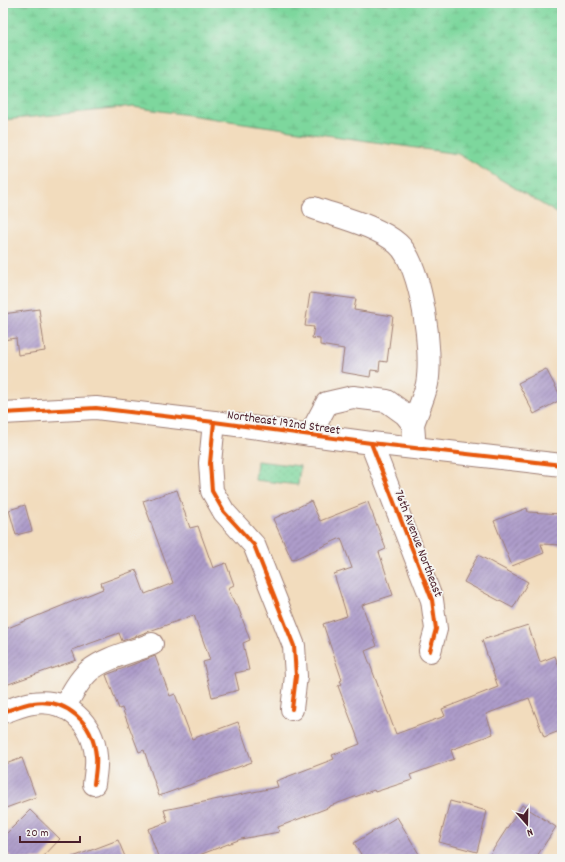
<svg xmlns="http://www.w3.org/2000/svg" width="565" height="862" font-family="Dekko,sans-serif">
	<defs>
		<pattern id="grass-dots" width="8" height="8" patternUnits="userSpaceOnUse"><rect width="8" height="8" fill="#7dd79d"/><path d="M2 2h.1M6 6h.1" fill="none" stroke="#6eb887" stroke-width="1.8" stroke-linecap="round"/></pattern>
		<pattern id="wetland-marsh" width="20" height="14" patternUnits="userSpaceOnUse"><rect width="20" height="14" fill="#7dd79d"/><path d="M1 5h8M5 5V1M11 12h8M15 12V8" fill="none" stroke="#6eb887"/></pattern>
		<pattern id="building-hatch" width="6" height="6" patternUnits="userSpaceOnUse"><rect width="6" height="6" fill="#ad9cca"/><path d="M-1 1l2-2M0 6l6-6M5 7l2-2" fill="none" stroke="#8f7fa4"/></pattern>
	</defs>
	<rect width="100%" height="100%" fill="#f6f6f2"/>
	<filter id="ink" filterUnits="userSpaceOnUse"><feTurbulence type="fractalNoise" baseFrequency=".025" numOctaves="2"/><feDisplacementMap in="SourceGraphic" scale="8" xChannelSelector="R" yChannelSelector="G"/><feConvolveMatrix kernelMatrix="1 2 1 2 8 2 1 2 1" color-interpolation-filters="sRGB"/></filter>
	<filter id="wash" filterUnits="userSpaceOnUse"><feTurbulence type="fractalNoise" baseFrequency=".012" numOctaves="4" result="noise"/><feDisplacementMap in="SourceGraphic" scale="16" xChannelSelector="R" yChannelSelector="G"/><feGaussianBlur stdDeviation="0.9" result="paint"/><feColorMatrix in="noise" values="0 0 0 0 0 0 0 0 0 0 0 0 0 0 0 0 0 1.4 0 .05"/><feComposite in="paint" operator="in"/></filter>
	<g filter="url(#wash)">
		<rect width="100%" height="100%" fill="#f2dcbd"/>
		<path fill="url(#grass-dots)" stroke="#647b64" d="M257,461L300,466L298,485L255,480Z"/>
		<path fill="url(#wetland-marsh)" stroke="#647b64" d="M3,3H562V216L458,154L133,107L3,120Z"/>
		<g id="blocks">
			<g fill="url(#building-hatch)">
				<path d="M310,293L356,299L354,310L393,316L387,362L380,361L379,371L371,370L370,377L341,372L344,349L320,345V339L312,338L314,327L305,326Z"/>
				<path d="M39,309L45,351L18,355L16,338L3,340V314Z"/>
				<path d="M546,369L562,399L534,414L518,383Z"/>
				<path d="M177,490L190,528L198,526L213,568L226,563L234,585L228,588L235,604H237L250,640L243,643L249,670L235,673L239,690L212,697L203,662L210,660L194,615L122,641L119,633L72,650L76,660L3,686V630L103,589L101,583L136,570L145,594L173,583L143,501Z"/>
				<path d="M311,501L320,521L368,502L386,549L379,552L393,595L362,605L377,646L365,651L396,734L445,716L442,709L498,687L482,640L528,625L540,662L555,656L562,675V730L544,737L529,698L486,714L493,734L451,750L454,759L410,775L412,780L375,792L374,790L330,806V807L278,827L279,832L241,839L189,859H159L148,829L168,822L164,810L278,787L276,781L334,759L332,755L360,744L338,686L342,684L340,681L342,680L323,624L347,616L334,574L352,568L341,538L292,560L273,519Z"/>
				<path d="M25,505L32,531L16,535L9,510Z"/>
				<path d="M527,508L528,512L562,514V545L541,544L544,553L512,566L494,521Z"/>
				<path d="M478,555L528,582L513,608L464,582Z"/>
				<path d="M155,656L170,696L175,694L192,739L238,722L252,762L159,796L144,750L139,752L122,708L119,709L106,675Z"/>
				<path d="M22,758L36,797L3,809V765Z"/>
				<path d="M450,801L487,811L477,852L439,842Z"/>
				<path d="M522,805L556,827L535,859H487Z"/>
				<path d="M30,810L60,839L41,859H13L3,849V837Z"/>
				<path d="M397,817L422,859H364L354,843Z"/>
				<path d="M118,840L126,859H73V857Z"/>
			</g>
		</g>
	</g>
	<g filter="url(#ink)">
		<use href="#blocks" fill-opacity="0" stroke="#9e7e74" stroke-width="1"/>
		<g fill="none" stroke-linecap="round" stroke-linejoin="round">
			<defs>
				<g id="minor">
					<path d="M314,208C339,217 378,226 398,244C422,265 433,353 427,384C424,398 417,412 413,424"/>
					<path d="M3,413L96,408L214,422L371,443L562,465"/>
					<path d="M214,422L210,463L212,491L224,512L254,545L294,646L296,676L292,709"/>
					<path d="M310,435L327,403L353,397L387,401L405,414L413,424L414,437"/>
					<path d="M371,443L432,600L436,629L430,651"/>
					<path d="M64,708C71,695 78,681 89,671C106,657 132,652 152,644"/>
					<path d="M3,712C13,709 23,704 33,703C67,698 93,723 96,756C97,765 95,775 94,784"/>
				</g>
			</defs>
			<use href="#minor" stroke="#9e7e74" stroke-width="24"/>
			<use href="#minor" stroke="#fff" stroke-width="22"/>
			<defs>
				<g id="cycleway">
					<path d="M3,413L96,408L214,422L371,443L562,465"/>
					<path d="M214,422L210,463L212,491L224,512L254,545L294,646L296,676L292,709"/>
					<path d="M371,443L432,600L436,629L430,651"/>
					<path d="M3,712C13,709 23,704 33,703C67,698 93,723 96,756C97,765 95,775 94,784"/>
				</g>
			</defs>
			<use href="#cycleway" stroke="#f6f6f2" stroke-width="6"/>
			<use href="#cycleway" stroke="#e8590c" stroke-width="4"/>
		</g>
	</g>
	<g text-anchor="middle" stroke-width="3.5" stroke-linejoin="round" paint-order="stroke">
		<g font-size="13" fill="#4a1f2b" stroke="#f6f6f2">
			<text transform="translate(284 421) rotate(8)" y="5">Northeast 192nd Street</text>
			<text transform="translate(420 543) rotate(69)" y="5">76th Avenue Northeast</text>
		</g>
	</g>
	<rect width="565" height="862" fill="none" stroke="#f6f6f2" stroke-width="16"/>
	<g transform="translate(527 824) rotate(160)" stroke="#f6f6f2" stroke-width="3" paint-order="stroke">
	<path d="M0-3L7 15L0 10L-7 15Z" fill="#4a1f2b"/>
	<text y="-6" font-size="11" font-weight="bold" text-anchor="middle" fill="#4a1f2b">N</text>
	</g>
	<path d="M20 836v6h60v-6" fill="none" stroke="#4a1f2b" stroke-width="2"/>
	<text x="26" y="836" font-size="12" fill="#4a1f2b" stroke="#f6f6f2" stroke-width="3" paint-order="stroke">20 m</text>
</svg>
